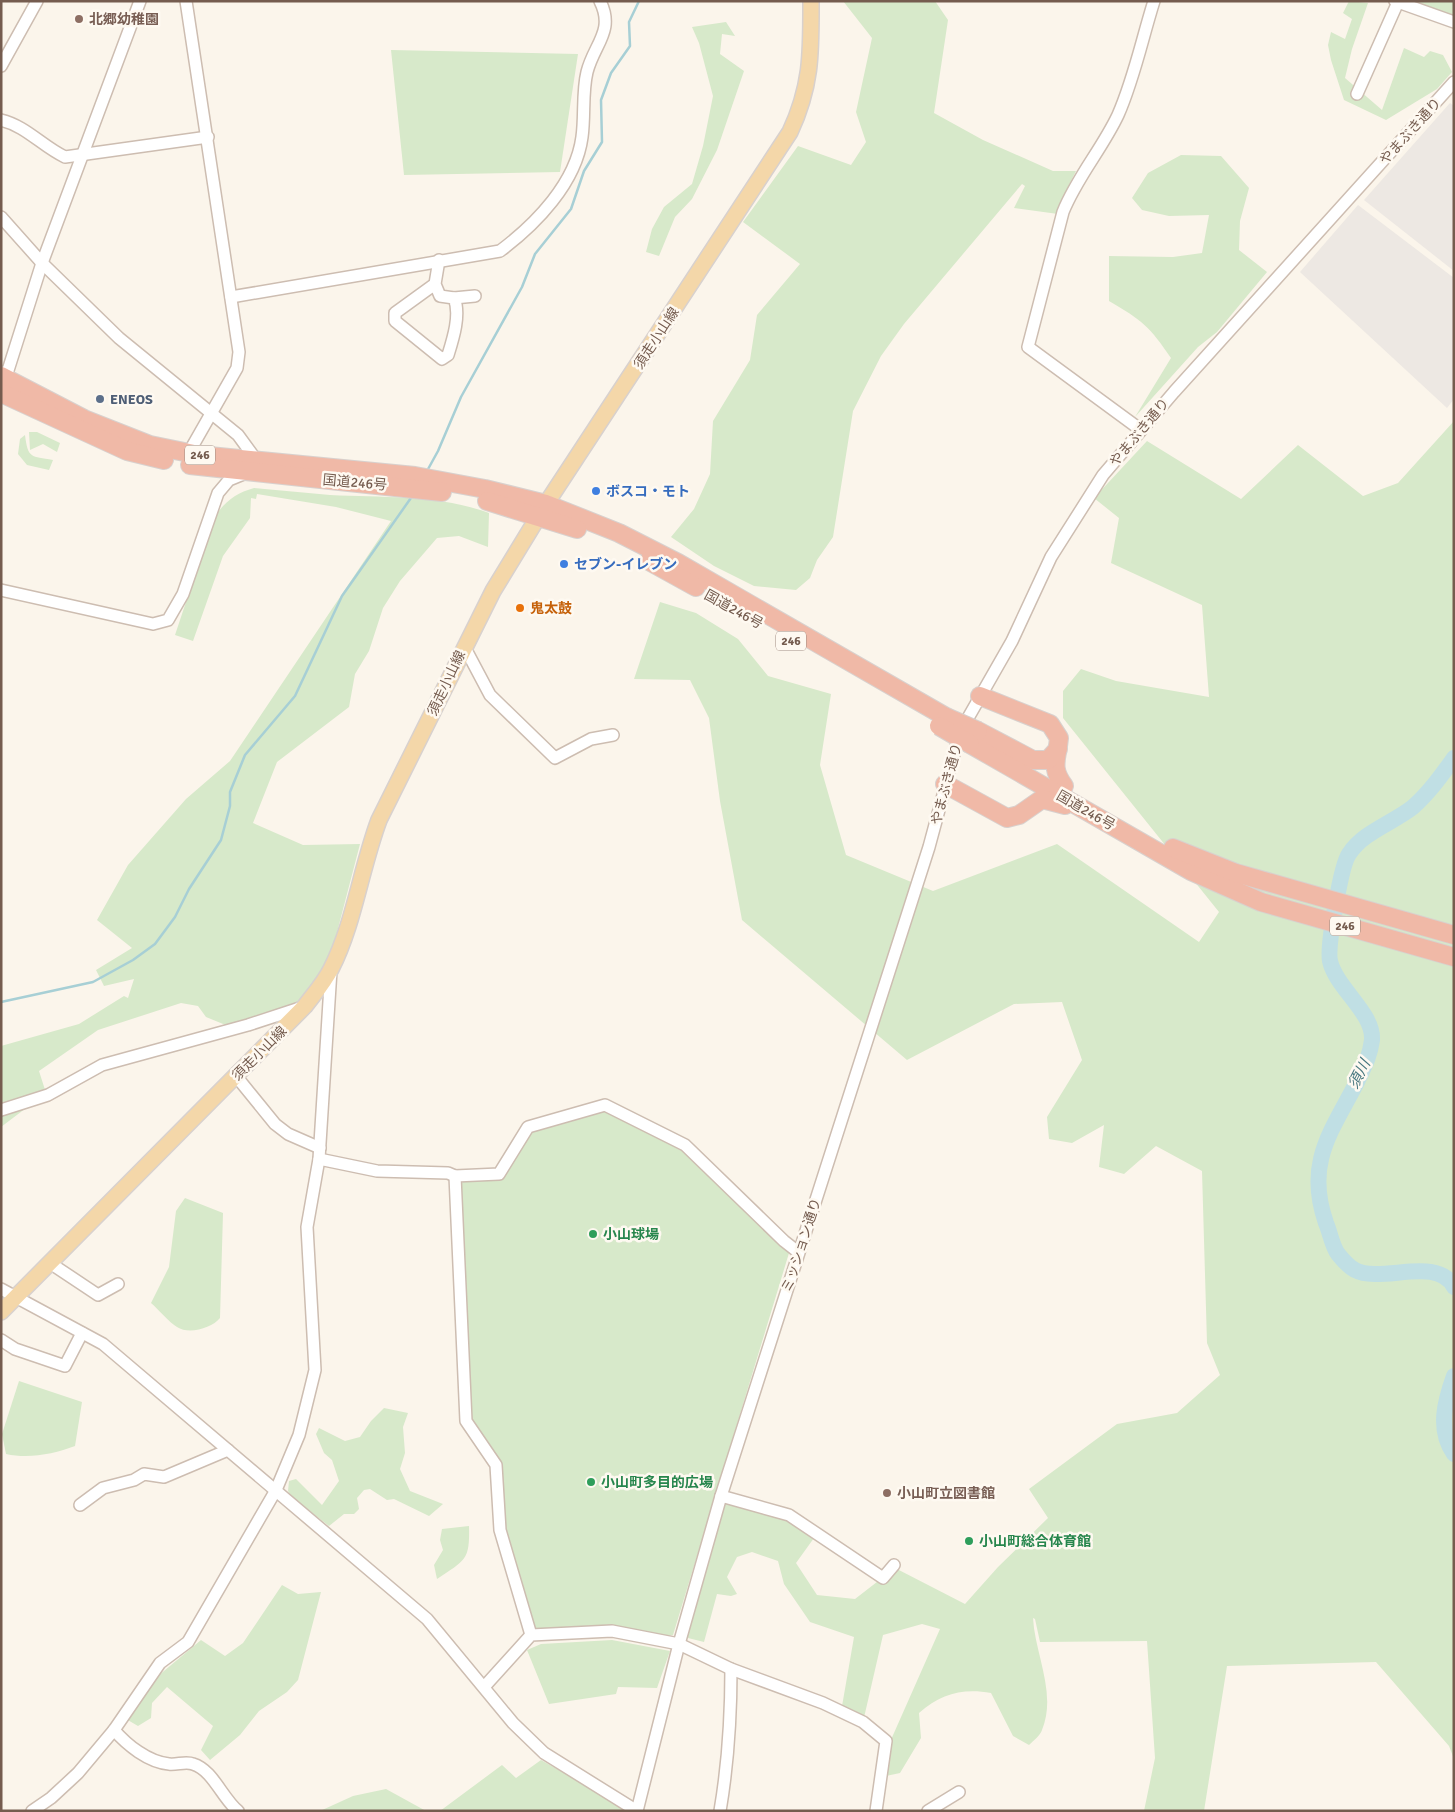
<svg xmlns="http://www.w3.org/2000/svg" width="1455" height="1812" font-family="Signika,'Noto Sans JP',sans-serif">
	<rect width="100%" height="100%" fill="#fbf5eb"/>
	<g fill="#ede8e3">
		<path d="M1450,103L1454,106V271L1364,200Z"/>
		<path d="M1358,205L1454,278V399L1447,408L1300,272Z"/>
	</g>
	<g fill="#d7e9ca">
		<path d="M843,1H935L948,20L934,113L983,140L1053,171H1076L1064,195L1058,214L1014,208L1025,186L1022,184L904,324L881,356L853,411L833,537L817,560L810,578L796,590L754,586L714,566L671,537L694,509L710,474L713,421L750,360L757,315L800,264L743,222L798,146L851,165L866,142L856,112L872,38Z"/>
		<path d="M1349,1L1368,3L1352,49L1345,78L1382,110L1404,48L1424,57L1430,51L1443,55L1452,72L1437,89L1386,120L1344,100L1331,60L1328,45L1331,32L1345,39L1352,19L1343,13Z"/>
		<path d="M1412,1H1454V19Z"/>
		<path d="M726,22L735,36L722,34L720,54L744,71L717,150L692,199L675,217L659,256L646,252L652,229L664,207L692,184L703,146L713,96L699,43L692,27Z"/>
		<path d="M391,50L578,54L560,172L404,175Z"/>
		<path d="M1181,155L1221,156L1249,188L1240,221L1239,250L1267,272L1217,332L1198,347L1135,417L1171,358C1150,327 1142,320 1109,301V256L1173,257L1202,253L1209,215L1169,216L1142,210L1132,198L1148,173Z"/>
		<path d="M1454,421V1759L1449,1746L1376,1662L1227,1666L1204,1811H1144L1155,1758L1147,1641L1040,1642L1035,1619L1033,1618C1035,1655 1057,1693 1042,1730C1040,1736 1033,1741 1029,1745L1013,1736L991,1693C962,1688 941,1694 919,1713L921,1738L900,1773L886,1776V1751L940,1629L922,1624L883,1635L863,1722L841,1712L854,1637L810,1622L784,1584L778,1561L752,1552L737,1557L727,1577L737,1594L731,1596L717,1594L704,1642L684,1637L724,1497L777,1507L814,1538L796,1563L817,1595L855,1599L895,1568L965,1604L998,1567L1048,1518L1029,1489L1117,1424L1177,1413L1220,1375L1207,1343L1202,1171L1156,1146L1124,1174L1099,1167L1104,1125L1072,1143L1049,1139L1047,1117L1082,1060L1062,1002L1014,1004L907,1060L742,920L720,801L709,718L690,680L634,679L660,602L696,613L738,639L768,676L831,694L820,765L846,855L933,891L1057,844L1199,942L1219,912L1063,718V691L1081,669L1116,681L1209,697L1202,605L1111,563L1119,518L1094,498L1147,441L1241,499L1298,445L1363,496L1398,483Z"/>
		<path d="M29,432H37L60,443L57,452L43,444L30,450Z"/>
		<path d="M25,435C28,459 31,456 53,460L49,470L27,465L18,454L20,439Z"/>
		<path d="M254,488C279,490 305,493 330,495C385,498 436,494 489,513L488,547L459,536L437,538L400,581L383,608L369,651L355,674L349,707L277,762L253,823L303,845L360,844L328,967L298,1003L273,1013L228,1026L206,1017L198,1006L181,1003L98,1030L39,1071L46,1093L1,1127V1046L79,1024L124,996L128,998L134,979L104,986L96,970L132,948L97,920L128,865L186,799L230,761L391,521L336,507L257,494L256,499L251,498L250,518L223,556L193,641L175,635L214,518C224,502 236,493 254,488Z"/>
		<path d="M600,1111L607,1112L683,1149L789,1253L673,1635L664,1637L538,1631L532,1626L504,1522L500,1463L471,1422L460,1185L464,1181L501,1179L531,1131Z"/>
		<path d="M185,1198L223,1213L220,1318C212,1328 189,1335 177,1327C170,1323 158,1309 151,1303L169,1267L176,1211Z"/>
		<path d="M19,1381L82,1402L75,1446C54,1454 29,1459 6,1454L2,1434Z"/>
		<path d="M384,1408L408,1413L403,1427L405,1453L400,1469L410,1491L443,1504L429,1516L394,1499L387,1500L370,1489L364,1490L357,1498L359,1509L354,1514H344L329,1526L292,1497L288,1491L289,1481L296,1479L322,1505L339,1481L332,1460L324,1453L316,1434L319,1428L345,1441L360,1437L371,1421Z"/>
		<path d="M469,1526C470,1561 465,1560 437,1579L434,1565L443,1550L440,1540L442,1529Z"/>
		<path d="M282,1585L298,1594L321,1592L298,1680L287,1692L259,1711L240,1735L210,1760L201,1750L213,1726L167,1687L152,1703L151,1718L138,1726L126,1719L158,1676L201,1640L225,1656L243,1643Z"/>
		<path d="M612,1640L670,1651L657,1688L618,1687L616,1694L549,1704L527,1650L541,1644Z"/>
		<path d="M541,1760L631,1811H440L502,1765L516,1778Z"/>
		<path d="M386,1789L426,1811H320L353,1796Z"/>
	</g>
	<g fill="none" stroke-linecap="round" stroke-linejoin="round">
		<g stroke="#a7cfd5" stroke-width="2.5">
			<path d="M427,471L438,451L461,397L522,287L535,254L571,209L584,171L602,142L601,100L611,73L630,46L629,22L639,1"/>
			<path d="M1,1002L93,982L133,960L155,944L175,917L189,889L221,840L230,806V792L245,755L295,696L342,596L413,495"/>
		</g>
		<g stroke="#c0dfe4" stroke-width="16">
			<path d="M1454,758C1441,776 1429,793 1413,807C1393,823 1363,832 1349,854C1341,865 1327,947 1330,961C1336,988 1374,1013 1372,1040C1370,1056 1364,1067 1357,1082C1331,1132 1305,1163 1326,1223C1330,1232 1332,1246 1338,1254C1342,1259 1349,1267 1355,1270C1381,1284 1437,1255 1454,1287"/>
			<path d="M1454,1376C1445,1401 1437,1430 1454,1454"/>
		</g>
		<defs>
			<g id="minor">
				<path d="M186,1L239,352L237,368L188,454"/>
				<path d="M1395,1L1454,22"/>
				<path d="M1,66L37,1"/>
				<path d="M1357,94L1398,2"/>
				<path d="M1,120C26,126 42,146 65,157L208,137"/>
				<path d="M1,217L42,263L119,338L238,435L257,461"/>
				<path d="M435,284L395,313V321L442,359L448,355C453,339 461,314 454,298L440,296L435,284L439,260"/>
				<path d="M231,297L500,251C536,224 576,183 582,137C585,116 582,92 587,72C594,44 615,31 600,1"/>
				<path d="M454,298L475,296"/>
				<path d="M4,383L42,263L140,1"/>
				<path d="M1141,430L1028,347L1063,212C1077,177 1102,149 1118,115C1134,79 1142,39 1154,1"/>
				<path d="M1,590L153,624L168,620L183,594L218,493L229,480L246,473"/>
				<path d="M464,646L490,695L555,758L591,739L613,735"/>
				<path d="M236,1076L275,1124L288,1134L320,1148"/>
				<path d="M1,1110L48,1095L102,1065L248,1025L303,1007"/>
				<path d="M319,1159L377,1171L448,1173L455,1176L499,1174L528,1127L605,1105L685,1145L784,1241L798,1252"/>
				<path d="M455,1176L466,1421L496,1465L500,1530L531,1635"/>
				<path d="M50,1263L98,1295L118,1284"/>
				<path d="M1,1289L103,1344L427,1619L513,1723L544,1753L637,1811"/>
				<path d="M1,1340L15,1349L65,1366L82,1333"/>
				<path d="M721,1496L789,1515L883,1578L894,1565"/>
				<path d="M80,1505L103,1488L134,1480L144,1474L164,1477L228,1450"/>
				<path d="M484,1687L531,1635L612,1631L679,1644L731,1669L823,1703L863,1722L886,1741L876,1811"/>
				<path d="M114,1730C127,1745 148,1762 169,1764C177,1765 186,1761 193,1764C213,1770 222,1798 238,1811"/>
				<path d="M32,1811L51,1798L78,1773L114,1730L160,1663L188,1642L276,1490L299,1435L315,1370L307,1227L319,1159L331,970"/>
				<path d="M637,1811L679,1644L721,1496L929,847L960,732L1012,641L1051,557L1103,475L1174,392L1454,82"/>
				<path d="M720,1811C728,1764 731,1717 731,1669"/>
				<path d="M928,1811L959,1792"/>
			</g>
			<path id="major" d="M1,1312L305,1006C314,994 324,983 331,969C354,924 361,868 379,820L493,591L546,504L790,132C812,85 811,52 811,1"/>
			<g id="highway">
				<path d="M1,376L84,419L150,445L199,455L415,476L485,489L546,504L619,533L678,563L946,717"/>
				<path d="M1,393L127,451L164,460"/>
				<path d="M190,465L442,492"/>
				<path d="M487,501L577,529"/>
				<path d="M649,561L696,587"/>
				<path d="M980,696L1050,724L1059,738C1057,760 1050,767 1064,786"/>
				<path d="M978,731L1033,760H1048L1058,749"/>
				<path d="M970,744L1191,871L1261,902L1454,957"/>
				<path d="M945,784L1007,818L1019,815L1042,799L1065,805"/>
				<path d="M1173,848L1236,873L1454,935"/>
			</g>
		</defs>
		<use href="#minor" stroke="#cdbdb1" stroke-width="14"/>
		<use href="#major" stroke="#d8d1ce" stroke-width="18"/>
		<use href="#highway" stroke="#d8d1ce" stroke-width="20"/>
		<use href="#minor" stroke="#fff" stroke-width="11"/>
		<use href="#major" stroke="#f4d7a9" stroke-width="15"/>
		<use href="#highway" stroke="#f0b9a7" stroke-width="18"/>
		<defs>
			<g id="highway-bridge">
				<path d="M946,717L978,731"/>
				<path d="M939,726L970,744"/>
			</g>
		</defs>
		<use href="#highway-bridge" stroke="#d8d1ce" stroke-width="20" stroke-linecap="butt"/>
		<use href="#highway-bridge" stroke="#f0b9a7" stroke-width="18"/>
	</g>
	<g fill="#8d6e63" stroke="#fef9f1" stroke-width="2">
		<circle cx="79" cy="19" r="5"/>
		<circle cx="887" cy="1493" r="5"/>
	</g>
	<circle fill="#5c6f8a" stroke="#fef9f1" stroke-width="2" cx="100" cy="399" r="5"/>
	<g fill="#3f7fe0" stroke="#fef9f1" stroke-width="2">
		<circle cx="596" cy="491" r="5"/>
		<circle cx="564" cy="564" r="5"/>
	</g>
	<circle fill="#e8710a" stroke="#fef9f1" stroke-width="2" cx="520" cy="608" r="5"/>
	<g fill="#2e9e5b" stroke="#fef9f1" stroke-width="2">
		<circle cx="593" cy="1234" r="5"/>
		<circle cx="591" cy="1482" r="5"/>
		<circle cx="969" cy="1541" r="5"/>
	</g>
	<g text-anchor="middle" stroke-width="5" stroke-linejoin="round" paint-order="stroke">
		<g fill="#fef9f1" stroke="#9e8b80" stroke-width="1">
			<rect x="185" y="445.5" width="30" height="19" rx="4"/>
			<rect x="776" y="631.5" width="30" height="19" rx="4"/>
			<rect x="1330" y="916.5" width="30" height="19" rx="4"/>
		</g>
		<g font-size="12" font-weight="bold" fill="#755c4f">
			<text x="200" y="459">246</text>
			<text x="791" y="645">246</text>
			<text x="1345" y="930">246</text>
		</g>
		<g font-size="14" font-weight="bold" fill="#785e54" stroke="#fef9f1" text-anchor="start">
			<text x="89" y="24">北郷幼稚園</text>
			<text x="897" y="1498">小山町立図書館</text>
		</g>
		<g font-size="14" fill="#755c4f" stroke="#fef9f1">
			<text transform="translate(1410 131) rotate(-48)" y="5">やまぶき通り</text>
			<text transform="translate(656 338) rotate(-57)" y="5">須走小山線</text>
			<text transform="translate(1139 432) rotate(-50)" y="5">やまぶき通り</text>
			<text transform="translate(355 482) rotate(5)" y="5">国道246号</text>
			<text transform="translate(734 609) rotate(29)" y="5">国道246号</text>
			<text transform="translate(446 683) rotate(-65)" y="5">須走小山線</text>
			<text transform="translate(946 784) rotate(-75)" y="5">やまぶき通り</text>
			<text transform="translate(1086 810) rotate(30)" y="5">国道246号</text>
			<text transform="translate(259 1053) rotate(-45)" y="5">須走小山線</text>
			<text transform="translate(801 1245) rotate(-72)" y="5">ミッション通り</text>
		</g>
		<g font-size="14" font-weight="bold" fill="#4e5e75" stroke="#fef9f1" text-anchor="start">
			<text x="110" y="404">ENEOS</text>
		</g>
		<g font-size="14" font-weight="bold" fill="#366cbe" stroke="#fef9f1" text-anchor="start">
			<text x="606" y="496">ボスコ・モト</text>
			<text x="574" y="569">セブン-イレブン</text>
		</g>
		<g font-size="14" font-weight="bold" fill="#c56008" stroke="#fef9f1" text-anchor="start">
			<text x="530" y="613">鬼太鼓</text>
		</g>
		<g font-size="14" font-weight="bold" fill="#27864d" stroke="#fef9f1" text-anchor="start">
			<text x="603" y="1239">小山球場</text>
			<text x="601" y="1487">小山町多目的広場</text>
			<text x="979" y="1546">小山町総合体育館</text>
		</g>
		<g font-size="15" font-style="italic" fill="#47777f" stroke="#fef9f1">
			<text transform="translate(1359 1074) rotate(-63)" y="5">須川</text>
		</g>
	</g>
	<rect width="1455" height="1812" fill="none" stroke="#755c4f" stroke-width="5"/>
</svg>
